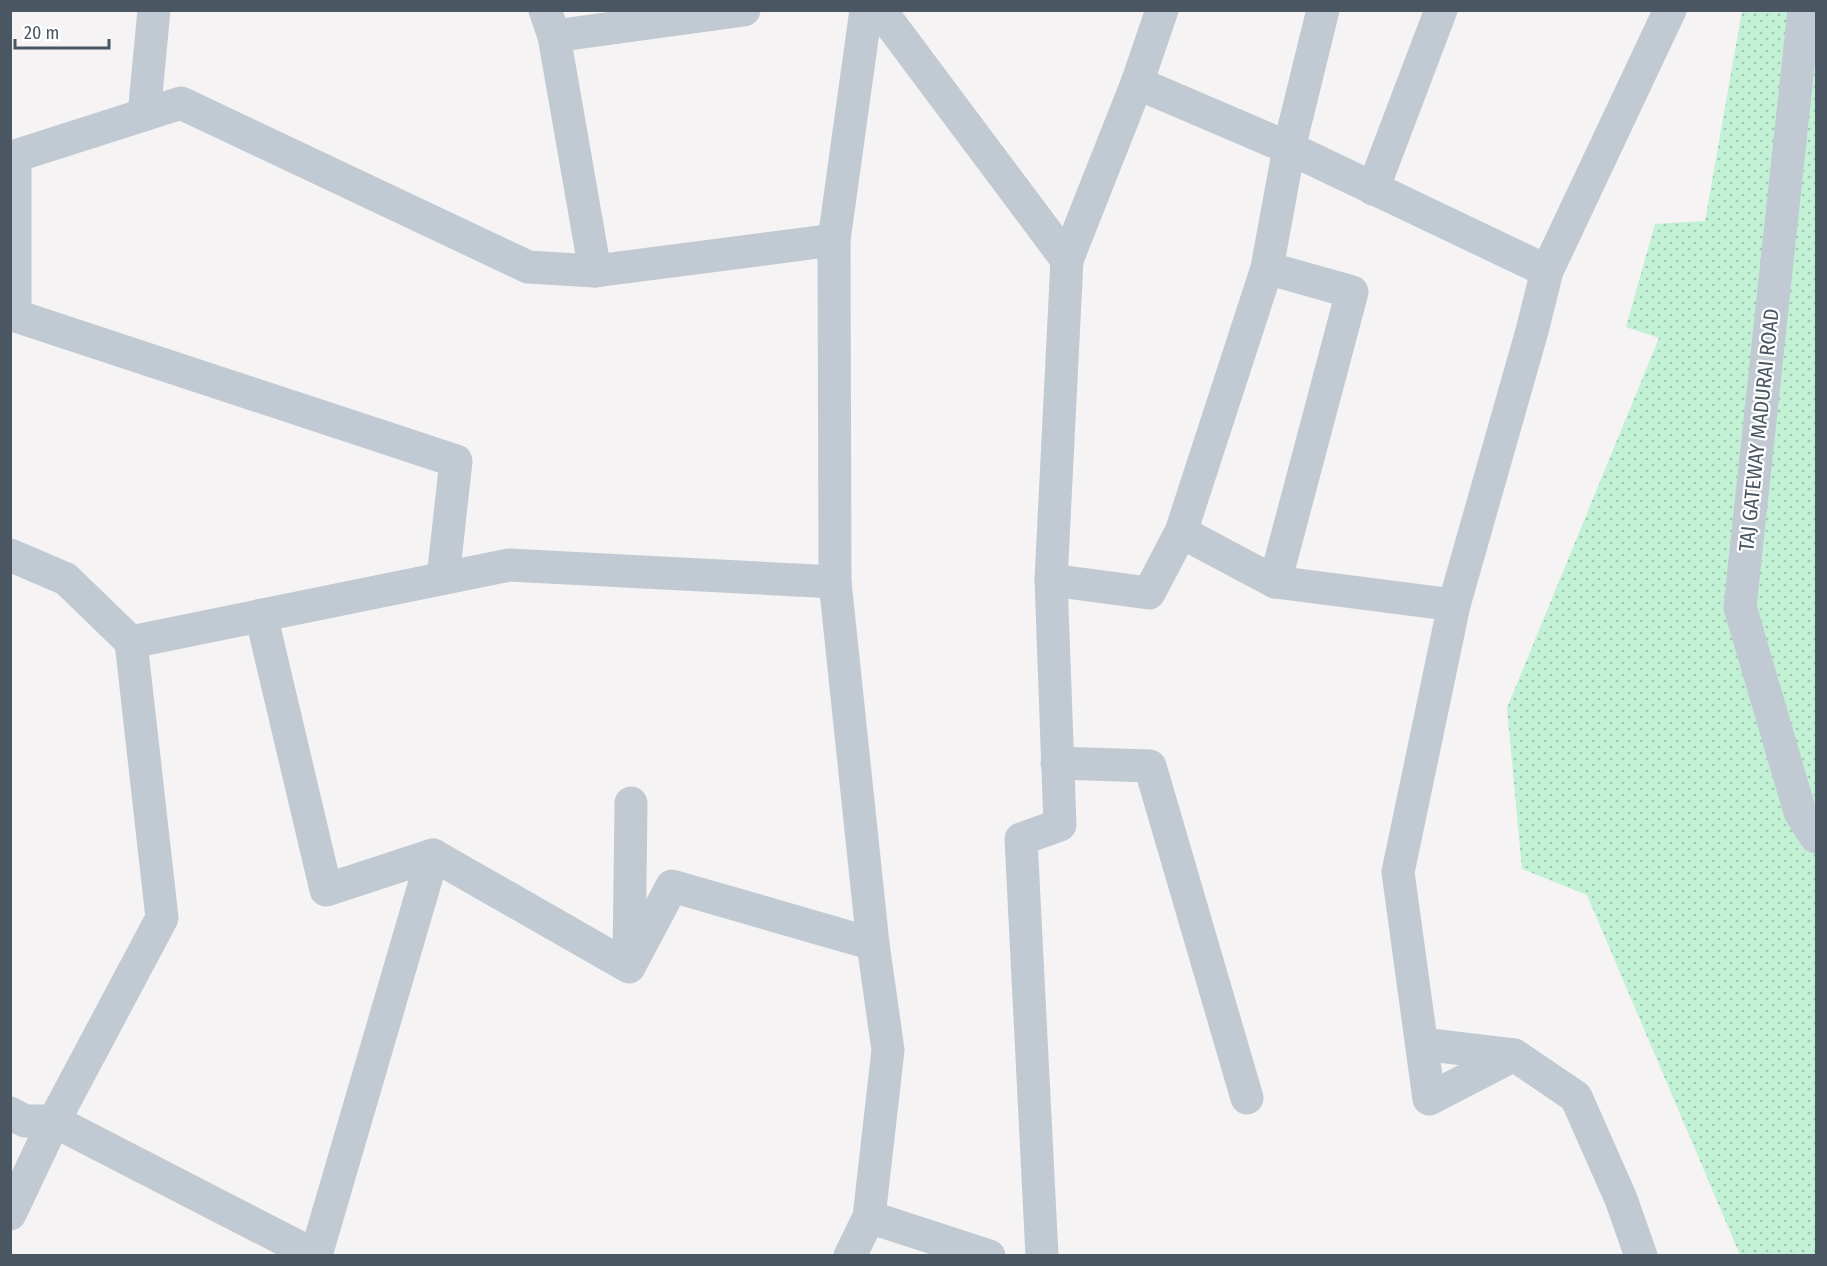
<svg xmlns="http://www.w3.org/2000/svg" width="1827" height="1266" font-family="'Fira Sans Condensed',sans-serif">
	<defs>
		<pattern id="grass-dots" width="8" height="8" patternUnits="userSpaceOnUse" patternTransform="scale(1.5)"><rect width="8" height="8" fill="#c3f1d5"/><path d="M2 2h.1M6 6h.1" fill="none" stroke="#a0c6b0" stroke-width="1.8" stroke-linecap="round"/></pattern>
	</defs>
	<rect width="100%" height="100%" fill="#f5f3f3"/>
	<path fill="url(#grass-dots)" d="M1742,11H1816V1255H1740L1587,895L1522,869L1507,708L1659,338L1626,327L1655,224L1705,221Z"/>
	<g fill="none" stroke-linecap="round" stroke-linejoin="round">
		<g stroke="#c1cad2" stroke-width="33">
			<path d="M545,10L554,36L744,10"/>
			<path d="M880,10L1067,260"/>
			<path d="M1804,10L1740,607L1800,812L1816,837"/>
			<path d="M554,36L595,271"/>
			<path d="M1137,83L1289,148L1547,271"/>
			<path d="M144,115L154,10"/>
			<path d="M1373,189L1441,10"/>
			<path d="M1267,268L1352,292L1275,582"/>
			<path d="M10,314L456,461L443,578"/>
			<path d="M15,315V156L181,103L528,267L595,271L834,240"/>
			<path d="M1181,532L1275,582L1454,605"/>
			<path d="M10,555L66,579L131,642L509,565L835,582"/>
			<path d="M1051,580L1149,593L1181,532L1267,268L1289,148L1323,10"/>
			<path d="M261,615L326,890L433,855"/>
			<path d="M1057,763L1150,766L1247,1098"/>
			<path d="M629,960L631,803"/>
			<path d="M1422,1044L1514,1055L1576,1097L1621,1199L1641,1256"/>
			<path d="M1514,1055L1429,1099L1398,872L1454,605L1532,331L1547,271L1670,10"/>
			<path d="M10,1113L25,1121H54L316,1256"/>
			<path d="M10,1214L54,1121L162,918L131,642"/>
			<path d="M869,1217L989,1256"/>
			<path d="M316,1255L433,855L629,967L672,886L873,944"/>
			<path d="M1042,1256L1021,839L1060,825L1051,580L1067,260L1137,83L1162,10"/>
		</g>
		<path stroke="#c1cad2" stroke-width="33" d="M850,1256L869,1217L888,1050L873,944L835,582L834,240L866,10"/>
	</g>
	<g text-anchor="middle" stroke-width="4.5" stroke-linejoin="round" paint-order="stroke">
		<g font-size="21" fill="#4a5661" stroke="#fff">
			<text transform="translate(1759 430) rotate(-84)" y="7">TAJ GATEWAY MADURAI ROAD</text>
		</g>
	</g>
	<rect width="1827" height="1266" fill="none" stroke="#4a5661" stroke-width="24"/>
	<path d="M15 39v9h94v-9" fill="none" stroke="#4a5661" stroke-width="3"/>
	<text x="24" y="39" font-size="18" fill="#4a5661" stroke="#ffffff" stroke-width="4.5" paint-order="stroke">20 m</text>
</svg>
